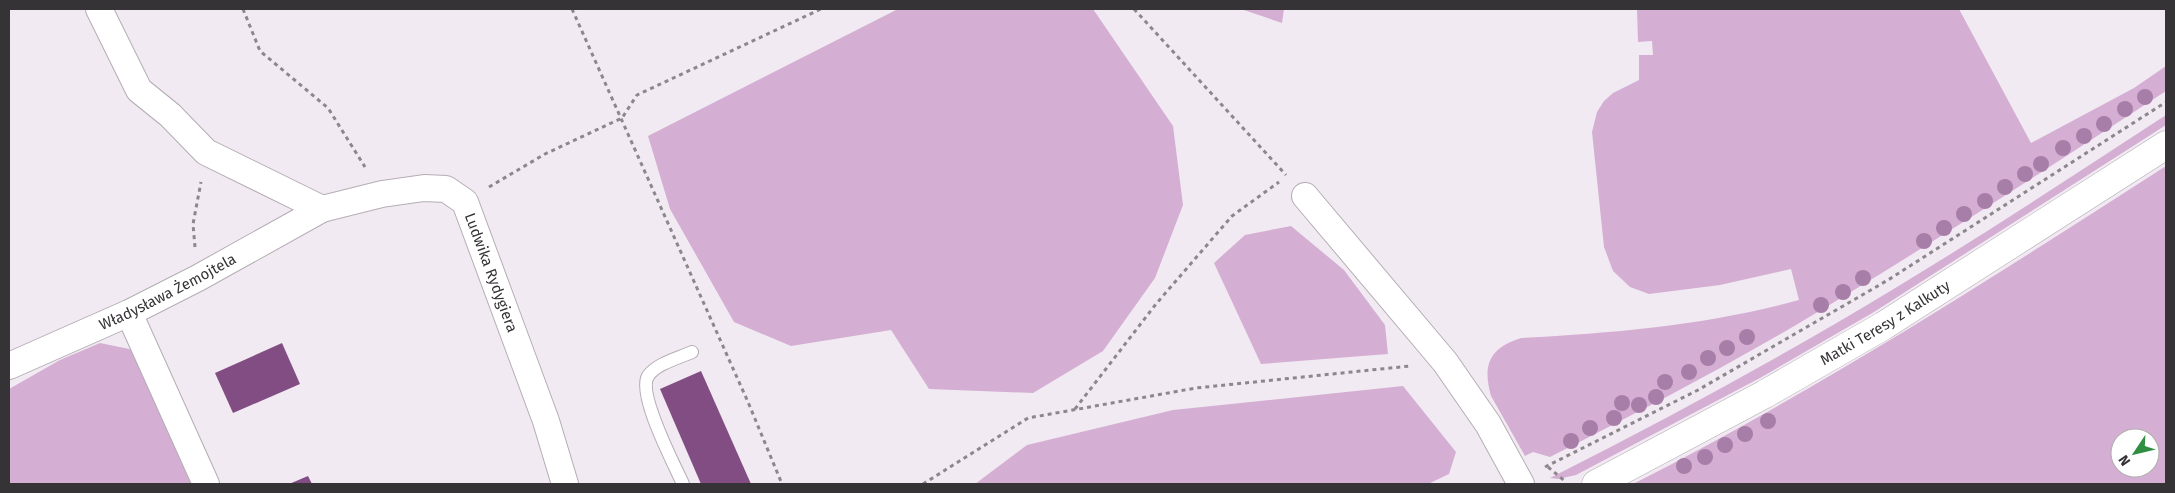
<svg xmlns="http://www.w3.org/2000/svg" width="2175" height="493" font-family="'Fira Sans',sans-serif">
	<rect width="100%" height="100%" fill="#f2eaf2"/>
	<g fill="#d4afd3" fill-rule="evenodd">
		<path d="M898,9H1093L1173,126L1183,205L1155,278L1103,351L1033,393L929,389L891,330L791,346L734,322L670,209L648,136Z"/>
		<path d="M1241,9H1284L1282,23Z"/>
		<path d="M1637,9H1959L2031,143L2134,88L2166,66V91C2044,171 1922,250 1796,325C1716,372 1633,415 1550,457L1533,452L1525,456L1491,396C1482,364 1490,348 1521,338C1615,333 1709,325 1799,300L1791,269L1720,285L1649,294L1630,287L1613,271L1604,247L1592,132L1597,112L1604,101L1613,93L1639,80V55H1653L1652,41L1638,42Z"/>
		<path d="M2166,115V125L1874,312L1760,378L1576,475L1558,479L1550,478C1667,419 1781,357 1892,290C1985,234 2075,174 2166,115Z"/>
		<path d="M2166,166V484H1633C1818,390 1992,278 2166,166ZM2120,438H2150V468H2120Z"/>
		<path d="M1291,226L1344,270L1385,325L1388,354L1261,364L1214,263L1245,235Z"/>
		<path d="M100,343L134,350L196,484H9V389L60,360Z"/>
		<path d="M1403,386L1456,452L1449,474L1428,484H975L1027,445L1173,410Z"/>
	</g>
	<g fill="#824d82">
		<path d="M282,343L300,384L233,413L215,373Z"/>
		<path d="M701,371L751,484H701L660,389Z"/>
		<path d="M308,476L312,484H289Z"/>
	</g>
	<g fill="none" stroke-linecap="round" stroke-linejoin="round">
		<defs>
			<path id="lane" d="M683,484C674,464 637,394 648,376C657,363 679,358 692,352"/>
			<g id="street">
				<path d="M99,9L139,90L170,115L206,152L322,209"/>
				<path d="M1305,196L1445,362L1488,424L1521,484"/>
				<path d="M129,313L206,484"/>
				<path id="s1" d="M9,366L129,313L198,278L322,209L382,194L424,188L446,189L465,202L546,421L565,484"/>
			</g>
			<g id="secondary">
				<path id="s2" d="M1596,484L1765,394L1883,326L2166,145"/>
			</g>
		</defs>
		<use href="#lane" stroke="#b5adb4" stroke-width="14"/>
		<use href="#street" stroke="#b5adb4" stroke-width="28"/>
		<use href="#secondary" stroke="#b5adb4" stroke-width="29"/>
		<g stroke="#8c878c" stroke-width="3" stroke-dasharray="4 4" stroke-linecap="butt">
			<path d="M243,9L260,51L328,108L365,167"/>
			<path d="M572,9L748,402L782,484"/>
			<path d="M1134,9L1286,175"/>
			<path d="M489,187L545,154L622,118L637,95L821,9"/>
			<path d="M195,247L193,224L201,182"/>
			<path d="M1075,409L1156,304L1232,216L1279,182"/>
			<path d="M1545,467L1698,390L1888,280L2166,102"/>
			<path d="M1548,467L1566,482"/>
			<path d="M923,484L1028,418L1196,388L1410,366"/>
		</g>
		<use href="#lane" stroke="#fff" stroke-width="12"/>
		<use href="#street" stroke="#fff" stroke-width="26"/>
		<use href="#secondary" stroke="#fff" stroke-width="28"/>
	</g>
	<g fill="#a77ea8">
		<circle cx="2145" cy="97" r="8"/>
		<circle cx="2125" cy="109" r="8"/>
		<circle cx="2104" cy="124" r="8"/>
		<circle cx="2084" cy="136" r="8"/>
		<circle cx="2063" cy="148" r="8"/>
		<circle cx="2041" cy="164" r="8"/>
		<circle cx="2025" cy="174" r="8"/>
		<circle cx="2005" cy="187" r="8"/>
		<circle cx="1985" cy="201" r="8"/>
		<circle cx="1964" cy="214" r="8"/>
		<circle cx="1944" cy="228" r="8"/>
		<circle cx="1924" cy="241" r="8"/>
		<circle cx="1863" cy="278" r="8"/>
		<circle cx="1843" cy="292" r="8"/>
		<circle cx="1821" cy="305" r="8"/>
		<circle cx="1747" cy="337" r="8"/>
		<circle cx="1727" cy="348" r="8"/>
		<circle cx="1708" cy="358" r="8"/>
		<circle cx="1689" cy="372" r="8"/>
		<circle cx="1665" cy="382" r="8"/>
		<circle cx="1656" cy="397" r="8"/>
		<circle cx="1622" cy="403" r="8"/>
		<circle cx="1639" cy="405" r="8"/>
		<circle cx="1614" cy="418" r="8"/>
		<circle cx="1768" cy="421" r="8"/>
		<circle cx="1590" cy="428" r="8"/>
		<circle cx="1745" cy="434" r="8"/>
		<circle cx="1571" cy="441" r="8"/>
		<circle cx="1725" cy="445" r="8"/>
		<circle cx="1705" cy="457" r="8"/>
		<circle cx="1684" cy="466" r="8"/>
	</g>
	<g text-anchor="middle" stroke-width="5" stroke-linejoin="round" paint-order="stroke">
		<g font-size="15" fill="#363336" stroke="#fff">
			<text dy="5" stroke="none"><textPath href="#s1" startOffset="575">Ludwika Rydygiera</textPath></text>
			<text dy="5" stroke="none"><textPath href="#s1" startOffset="175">Władysława Żemojtela</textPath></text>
			<text dy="5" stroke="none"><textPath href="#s2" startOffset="331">Matki Teresy z Kalkuty</textPath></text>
		</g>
	</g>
	<rect width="2175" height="493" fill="none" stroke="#363336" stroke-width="20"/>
	<g transform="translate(2135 453) rotate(235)"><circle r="24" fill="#ffffff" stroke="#afadaf"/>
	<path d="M0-4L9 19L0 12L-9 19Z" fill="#2f8e41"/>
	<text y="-8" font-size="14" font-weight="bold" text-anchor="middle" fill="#363336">N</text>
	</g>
</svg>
